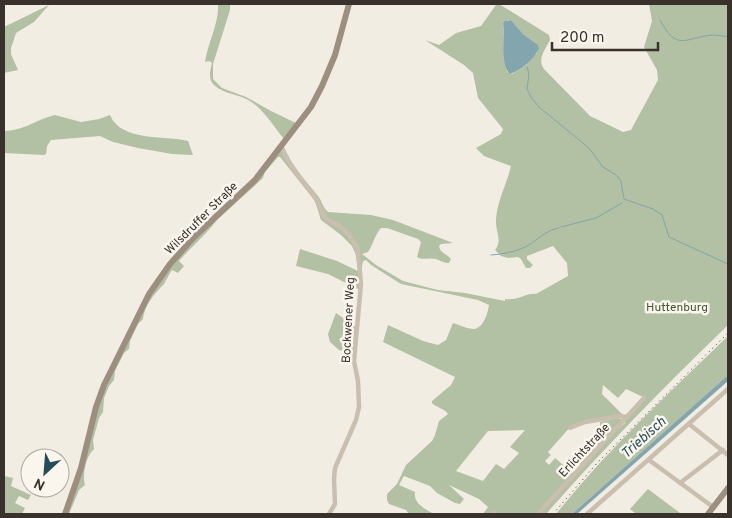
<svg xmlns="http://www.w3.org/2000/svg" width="732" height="518" font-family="Overpass,sans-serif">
	<rect width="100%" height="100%" fill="#f2ede2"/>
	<g fill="#b2c0a3" fill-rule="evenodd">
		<path d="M218,4H230V10L213,64V79L222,88L246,97L271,111L296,123L284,139C274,127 264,110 250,101C239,94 223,94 214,85C208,79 210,71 212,63L209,61L205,62C208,41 219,25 218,4Z"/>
		<path d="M499,4L549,35L550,40C545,50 537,59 544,69L590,116L623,132L631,130L658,80L657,70L644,47L652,21L649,4H728V325C665,386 604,448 546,514H483L488,507L479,499L449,485L464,499L460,504L455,503L437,493L430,486L404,476L399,485L415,492C413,503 425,509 434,514H409L406,510L389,504L387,500V494L397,484L406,465L432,441L435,435L439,421L448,414C444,408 437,408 432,403V401L451,385L455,377L383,342L388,325L423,341L438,345L446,340L453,323C459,325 468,329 474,329C484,328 488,312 489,305L478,300L401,284L371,265L366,260L363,261L362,267L360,290L328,274L296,266L300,249L337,261L358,271L356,255L352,246L341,235L321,220L315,201L280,157H278L265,172L263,178L217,220C207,234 191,247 179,261L184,266L178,273L172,270C169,274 166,281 164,284C155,293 144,306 143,319L138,324L130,341L129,349L124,353L115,371L114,380L109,386L104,398L103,412L99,418L93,440L94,449C86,456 82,475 85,485L79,490L69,514H65L96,407L131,328L170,264L284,147C292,166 305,180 318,196C322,201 323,208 328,212L371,215L393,220L453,243L441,244L439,246C440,253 447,254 451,259L449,263C444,263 441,261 436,259C429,257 424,261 417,257L421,242L418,239L387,228H381C375,234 373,245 368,252L362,254L376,265L403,281L438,290L465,293L505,301V299C519,301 527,292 536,294L568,276L567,263L553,246L527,256V259L533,265L530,268H526L521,259L518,257L508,258L501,256L495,250C503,240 495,231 496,220C497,201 507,184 511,166L484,156L476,148L501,134L503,129L478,98L473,73L464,65L425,40L439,45L456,33L481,26L496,5ZM508,20H511L523,34L537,44V53L526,65L512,74L507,72L504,50L503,23ZM603,385L618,398L626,389L643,397L626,417L625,423L605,441L623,420L618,418L600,422V430L577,452L576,459L581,466L574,474L555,458L549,465L545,461L551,455L548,452L572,425L622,414L602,394ZM525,430L510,447L519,453L504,469L496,464L483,481L456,471L488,431Z"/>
		<path d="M49,5L34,22L16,33L11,48V54L18,70L4,73V27Z"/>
		<path d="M55,115L81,122L99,119L110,115C121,142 164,135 188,141L193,155L172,154L138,148L113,142L100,136L51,140L47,146L46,154L44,155L4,153V131C27,130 34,120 55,115Z"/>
		<path d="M336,313L356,327L354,353L339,350L330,342L328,334Z"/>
		<path d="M728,336V375L572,514H556C607,450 669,393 728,336Z"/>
		<path d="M4,476L13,478L11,486L31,495L28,500L19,496L15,503L25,508L22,514H4Z"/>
		<path d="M648,489L680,513V514H636L630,509Z"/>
	</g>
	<g fill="#83a5ad">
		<path d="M511,20L523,34L537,44L539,48C535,59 521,70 510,74C500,66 505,36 503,23L505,21Z"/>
		<path d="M728,375V381L577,514H572Z"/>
	</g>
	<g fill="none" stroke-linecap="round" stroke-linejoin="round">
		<g stroke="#83a5ad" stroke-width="1">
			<path d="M660,20C677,52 684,38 712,35C718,35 723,36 728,37"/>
			<path d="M527,67L529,74L527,89L531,97L539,107L589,148L603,167L616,175L621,181L624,199L653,209L662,215L669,237L728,264"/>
			<path d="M561,227L596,218L622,203"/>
			<path d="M491,255C505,254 520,251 532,243C541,236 548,230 559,228"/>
		</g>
		<g stroke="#cabfae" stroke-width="4.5">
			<path d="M281,147L290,164L316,199L326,219L339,226L349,235L357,247L359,262L361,284L354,361L358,381L359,407L356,420L335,468L334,479L335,504L329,514"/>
			<path d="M689,424L728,455"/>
			<path d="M570,428L585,422L620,416L626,417"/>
			<path d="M649,460L713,507"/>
			<path d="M680,483L723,450"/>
			<path d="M493,514L494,513"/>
			<path d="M538,514L644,398"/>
			<path d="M587,514L728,389"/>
		</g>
		<g stroke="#9d8f80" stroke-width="6">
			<path d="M65,514L81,468L96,407L104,385L149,294L170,264L194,237L255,180L311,107L322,86L335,55L349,4"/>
			<path d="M708,514L728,488"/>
		</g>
		<path stroke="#39322c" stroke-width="1" stroke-dasharray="1 4" stroke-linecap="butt" d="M553,514L598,462L728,333"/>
	</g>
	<g text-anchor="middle" stroke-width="5" stroke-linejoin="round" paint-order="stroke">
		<g font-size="12" fill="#39322c" stroke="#faf6ee">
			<text transform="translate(201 218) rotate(-45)" y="4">Wilsdruffer Straße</text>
			<text transform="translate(348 320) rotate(-87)" y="4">Bockwener Weg</text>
			<text transform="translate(584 450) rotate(-47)" y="4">Erlichtstraße</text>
		</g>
		<g font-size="12" fill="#435631" stroke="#faf6ee">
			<text x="677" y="311">Huttenburg</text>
		</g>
		<g font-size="14" font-style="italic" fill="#244d58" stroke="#faf6ee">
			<text transform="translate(643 437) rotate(-42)" y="5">Triebisch</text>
		</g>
	</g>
	<rect width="732" height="518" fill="none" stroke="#39322c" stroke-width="10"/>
	<g transform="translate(45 473) rotate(206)"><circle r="24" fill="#faf6ee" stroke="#ada8a0"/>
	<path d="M0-4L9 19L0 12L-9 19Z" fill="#244d58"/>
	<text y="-8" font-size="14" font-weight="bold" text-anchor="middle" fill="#39322c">N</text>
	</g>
	<path d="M552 42v8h106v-8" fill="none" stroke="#39322c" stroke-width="2.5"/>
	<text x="560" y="42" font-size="15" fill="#39322c" stroke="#faf6ee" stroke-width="4" paint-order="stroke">200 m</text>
</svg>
